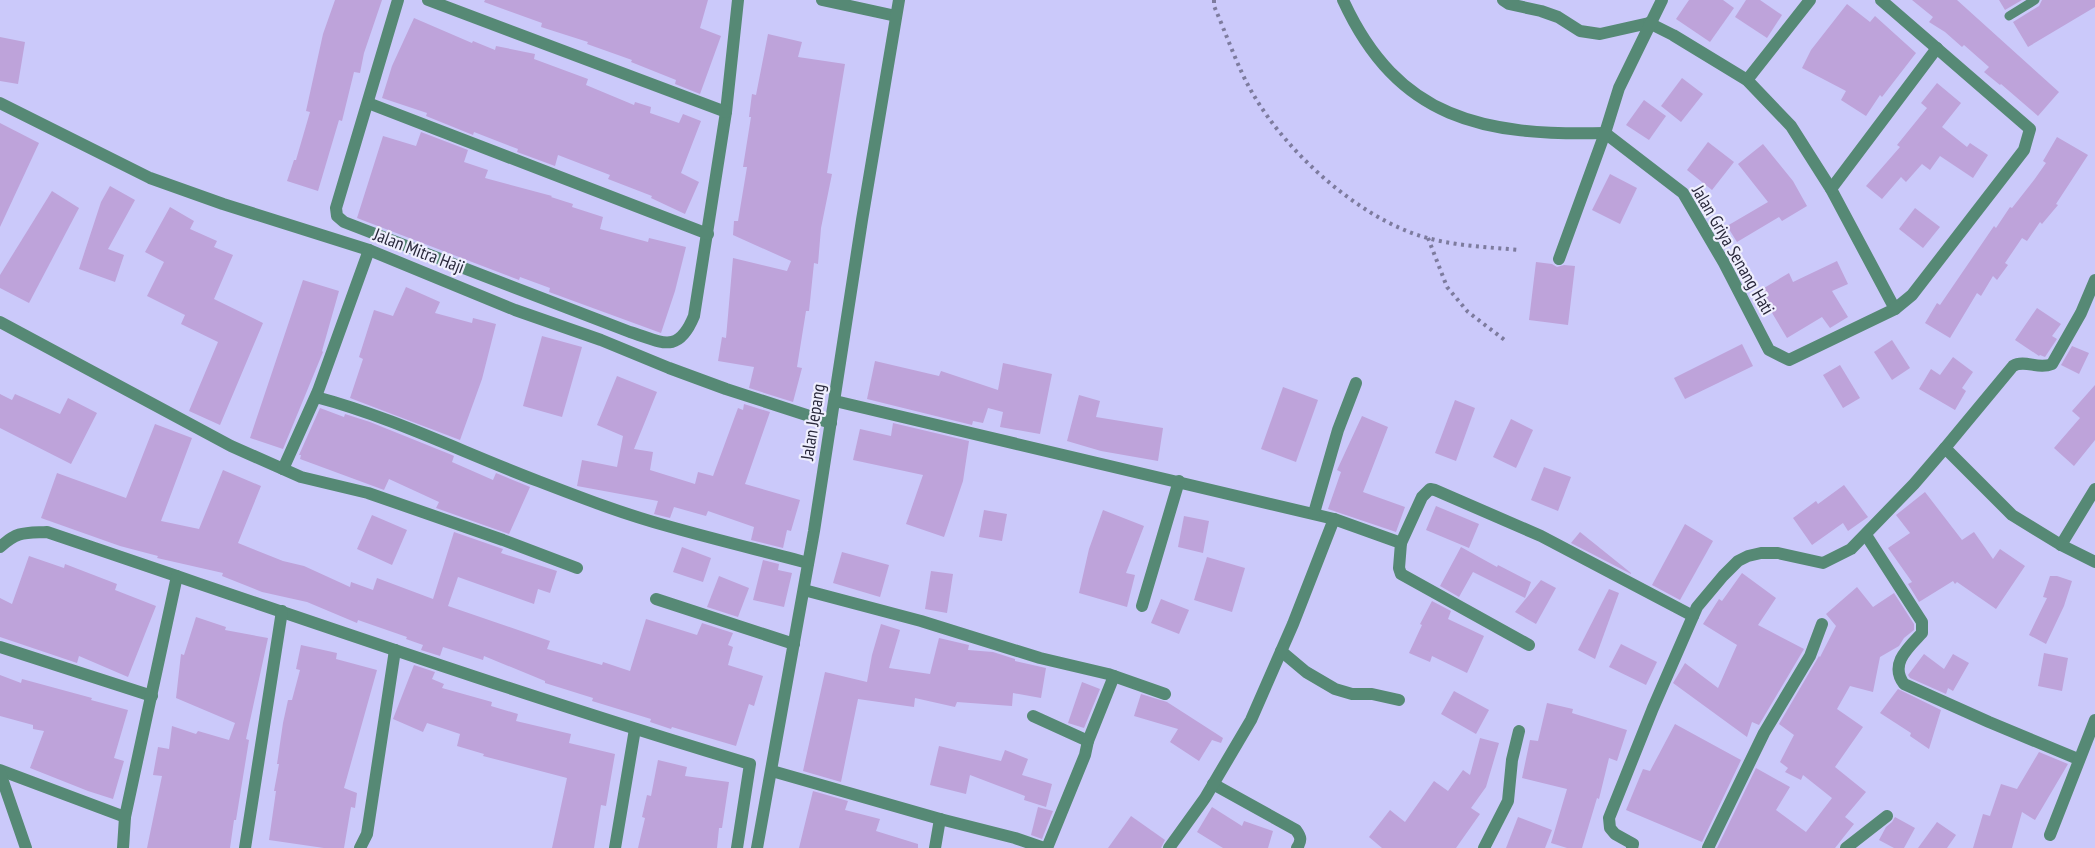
<svg xmlns="http://www.w3.org/2000/svg" width="2095" height="848" font-family="'PT Sans Narrow',sans-serif">
	<rect width="100%" height="100%" fill="#cbc9fa"/>
	<g fill="#bea3da">
		<path d="M335,0H382L364,53L360,73L354,72L342,121L339,120L318,191L287,181L294,160H296L310,112L306,111L323,34Z"/>
		<path d="M485,0H708L700,28L721,36L700,94L675,84L676,80L631,62L632,60L587,44L588,42L541,27L542,23L484,2Z"/>
		<path d="M1689,0H1723L1734,8L1710,42L1676,19Z"/>
		<path d="M1746,0H1760L1782,15L1767,38L1735,17Z"/>
		<path d="M1912,0H1957L2059,92L2038,116L2001,84L2000,85L1984,72L1989,67L1964,45L1962,47L1945,32L1929,22L1933,17Z"/>
		<path d="M1999,0H2022L2005,10Z"/>
		<path d="M2042,0H2095V7L2028,47L2013,22L2039,6Z"/>
		<path d="M1847,4L1870,22L1875,16L1916,53L1882,97L1880,95L1866,116L1841,100L1846,91L1802,68L1811,50Z"/>
		<path d="M414,18L472,43L473,41L495,50L496,46L535,54L534,59L588,79L586,85L634,105L635,102L651,107L650,113L679,123L683,114L701,121L681,173L699,182L685,214L651,198L652,196L608,179L610,175L558,155L555,166L517,152L518,149L474,132L473,135L426,116L427,113L382,98L392,66Z"/>
		<path d="M768,34L802,42L798,57L845,64L827,173L832,174L821,228L818,264L814,263L809,311H806L797,367L802,368L793,402L749,388L754,367L718,361L722,337L726,338L733,258L787,271L791,261L733,235L734,221H738L747,167H743L751,117H749L752,94L756,95Z"/>
		<path d="M0,37L25,42L18,84L0,81Z"/>
		<path d="M1682,78L1703,94L1681,122L1661,106Z"/>
		<path d="M1937,83L1961,103L1942,127L1967,147L1970,143L1988,155L1973,178L1940,156L1930,170L1922,164L1906,182L1901,177L1882,199L1866,186L1900,147L1897,145L1927,108L1921,103Z"/>
		<path d="M1644,100L1666,116L1649,140L1626,125Z"/>
		<path d="M0,123L39,143L0,227Z"/>
		<path d="M421,132L468,150L464,162L488,170L485,178L552,196L551,197L573,204L572,207L603,217L600,229L648,242L649,238L686,247L675,291L661,333L549,292L550,288L520,277L519,280L357,218L383,136L416,146Z"/>
		<path d="M2057,137L2088,155L2056,204L2058,205L2042,224L2040,222L2027,241L2022,238L2005,263L2008,265L1997,280L1993,276L1981,296L1977,293L1950,338L1925,323L1937,303L1940,305L1994,226L1996,228L2010,207L2012,208L2034,180L2046,163L2043,161Z"/>
		<path d="M1708,142L1734,162L1712,190L1687,170Z"/>
		<path d="M1763,144L1793,181L1807,206L1782,221L1779,217L1737,242L1727,226L1768,202L1738,164Z"/>
		<path d="M1610,174L1637,188L1620,224L1592,210Z"/>
		<path d="M110,186L135,200L108,249L124,255L115,282L79,269L101,202Z"/>
		<path d="M52,191L79,208L29,303L0,288V275Z"/>
		<path d="M170,207L194,221L190,229L217,241L214,247L233,255L214,299L263,323L220,425L189,411L218,342L181,324L185,315L147,296L164,262L145,252Z"/>
		<path d="M1915,208L1940,227L1923,248L1899,229Z"/>
		<path d="M1837,261L1848,284L1832,291L1848,317L1830,328L1822,317L1787,338L1759,291L1789,273L1793,282Z"/>
		<path d="M1536,262L1552,264L1557,267L1564,265L1575,266L1568,325L1529,320Z"/>
		<path d="M303,280L339,291L322,351L323,352L283,449L250,438Z"/>
		<path d="M406,287L440,302L435,313L472,323L473,318L496,324L482,379L460,440L350,398L363,359L359,357L374,310L393,316Z"/>
		<path d="M2037,308L2061,324L2052,336L2057,339L2045,357L2040,355L2039,356L2015,340Z"/>
		<path d="M542,336L582,347L562,417L523,406Z"/>
		<path d="M1892,340L1910,368L1892,380L1874,352Z"/>
		<path d="M1742,344L1753,366L1685,399L1674,378Z"/>
		<path d="M2072,346L2089,353L2079,374L2061,365Z"/>
		<path d="M1953,357L1973,372L1962,388L1966,391L1955,410L1919,389L1931,369L1940,375Z"/>
		<path d="M875,361L939,376L941,371L998,390L1003,363L1052,374L1040,434L1000,427L1003,412L988,408L983,423L973,421L972,425L867,399Z"/>
		<path d="M1840,365L1860,398L1843,408L1823,375Z"/>
		<path d="M617,376L657,392L634,449L653,452L650,470L695,484L698,472L713,476L738,408L743,410L744,404L770,412L745,484L800,500L791,531L787,530L783,548L751,540L754,527L708,511L706,516L674,507L670,518L654,514L658,501L577,486L582,460L617,467L623,436L597,425Z"/>
		<path d="M2095,385V440L2074,466L2054,448L2080,418L2072,411Z"/>
		<path d="M1283,387L1318,400L1296,462L1261,449Z"/>
		<path d="M0,394L12,400L15,394L60,414L68,398L97,413L71,464L0,428Z"/>
		<path d="M1079,395L1100,401L1096,417L1163,428L1158,461L1101,451L1067,441Z"/>
		<path d="M1455,400L1475,408L1456,461L1435,453Z"/>
		<path d="M320,408L344,417L345,414L370,422L452,455L454,456L452,462L493,480L496,473L530,487L509,534L436,508L439,502L389,479L384,490L300,459L301,455H299Z"/>
		<path d="M1362,416L1388,427L1363,492L1405,507L1396,532L1328,509L1341,472L1337,470Z"/>
		<path d="M1511,419L1533,430L1516,468L1493,457Z"/>
		<path d="M893,423L969,441L963,481L944,537L906,524L923,475L853,460L860,429L891,436Z"/>
		<path d="M155,424L192,438L161,521L199,529L223,470L261,486L238,543L283,561L304,566L350,587L351,582L373,590L377,578L433,599L454,532L503,549L501,553L557,571L550,593L538,589L534,604L458,577L448,606L550,641L547,649L602,665L603,662L630,671L646,619L697,635L702,623L733,633L728,645L733,647L728,665L763,676L754,706L749,704L736,746L672,727L671,729L650,722L651,719L592,701L593,698L545,683V681L484,656L483,660L443,647L440,656L421,650L423,645L406,639L407,637L358,620L357,623L307,602L262,592L222,576L223,573L157,558L158,556L120,546L41,518L57,473L126,498Z"/>
		<path d="M1544,467L1571,477L1558,511L1531,500Z"/>
		<path d="M1844,485L1868,517L1848,531L1843,523L1812,545L1793,518L1816,501L1818,504Z"/>
		<path d="M1925,492L1962,540L1974,532L1993,559L2000,549L2025,566L1996,609L1957,582L1955,584L1953,581L1919,602L1908,584L1912,582L1888,548L1910,533L1896,515Z"/>
		<path d="M1436,506L1479,524L1469,548L1426,530Z"/>
		<path d="M984,510L1007,514L1002,541L979,537Z"/>
		<path d="M1103,510L1144,526L1126,573L1135,575L1127,607L1079,593L1089,549Z"/>
		<path d="M372,515L407,530L392,565L357,549Z"/>
		<path d="M1184,516L1209,521L1203,553L1178,547Z"/>
		<path d="M1685,524L1713,541L1680,600L1652,585Z"/>
		<path d="M1580,532L1631,573V574L1571,543Z"/>
		<path d="M682,547L711,558L703,582L673,572Z"/>
		<path d="M1461,547L1497,567L1498,565L1531,582L1525,598L1473,572L1459,597L1440,586Z"/>
		<path d="M842,552L889,565L880,597L833,583Z"/>
		<path d="M29,556L64,568L65,564L117,584L115,590L156,606L128,677L79,656L77,663L0,637V598L12,604Z"/>
		<path d="M1207,557L1245,568L1232,612L1194,600Z"/>
		<path d="M763,560L779,564L778,570L792,573L784,607L753,600Z"/>
		<path d="M931,571L953,574L947,613L925,609Z"/>
		<path d="M1742,573L1776,598L1758,625L1804,649L1759,725L1752,722L1747,737L1673,683L1685,663L1718,688L1737,645L1703,624L1719,599L1722,601Z"/>
		<path d="M719,576L749,588L738,617L707,607Z"/>
		<path d="M2050,576H2057L2072,581L2064,606L2046,644L2029,635L2047,598L2043,597Z"/>
		<path d="M1541,580L1556,588L1536,624L1515,612Z"/>
		<path d="M1857,587L1873,607L1894,593L1914,624V630L1904,638L1899,646L1880,657L1873,692L1850,686L1837,709L1863,727L1835,767L1866,792L1845,817L1854,824L1835,848H1717L1756,768L1790,787L1776,810L1806,832L1832,798L1803,775L1801,780L1785,772L1788,768L1780,762L1794,735L1779,724L1819,656L1820,657L1836,626L1826,614Z"/>
		<path d="M1609,589L1619,593L1595,659L1578,650Z"/>
		<path d="M1161,599L1189,610L1179,634L1151,623Z"/>
		<path d="M1432,601L1451,611L1448,619L1484,636L1467,673L1432,656L1430,662L1409,653L1422,625L1420,624Z"/>
		<path d="M196,617L226,627L225,630L268,638L246,739L249,740L236,820H234L230,848H147L162,776L153,775L158,747L169,749L172,726L196,734L198,731L229,740L235,723L176,698L181,654L184,655Z"/>
		<path d="M881,624L900,630L889,668L930,674L939,638L969,645L968,650L993,652L1015,659V661L1046,668L1041,698L1013,693L1012,706L957,702L955,707L915,698L914,707L858,699L841,782L803,771L825,672L867,682L872,655Z"/>
		<path d="M1621,644L1657,662L1646,685L1609,667Z"/>
		<path d="M301,645L337,653L336,659L377,670L344,788L357,793L355,808L351,807L344,848H324L269,840L276,791H274L279,764H277L283,723L288,700H292L300,670L296,669Z"/>
		<path d="M2044,653L2068,658L2062,691L2038,686Z"/>
		<path d="M1924,654L1944,669L1953,654L1969,663L1953,691L1948,688L1946,694L1910,678L1908,675Z"/>
		<path d="M414,665L435,672L432,679L444,684L442,688L492,702L491,706L518,714L516,721L571,734L569,743L615,754L606,806L601,805L594,848H552L567,778L483,756L484,754L457,746L460,734L427,723L423,732L393,719Z"/>
		<path d="M0,675L21,683L22,679L92,698L91,700L128,710L114,758L124,761L113,799L88,791L30,768L44,731L33,729V725L0,716Z"/>
		<path d="M1082,682L1100,689L1084,728L1068,723Z"/>
		<path d="M1898,689L1941,710L1929,749L1910,736L1911,733L1880,713Z"/>
		<path d="M1454,691L1489,710L1476,734L1441,714Z"/>
		<path d="M1141,694L1167,702L1223,738L1221,743L1212,740L1199,761L1170,742L1178,729L1134,716Z"/>
		<path d="M1547,703L1573,709L1572,713L1627,730L1617,761L1609,758L1599,799L1597,798L1582,848H1567L1551,843L1567,789L1522,778L1530,740L1538,741Z"/>
		<path d="M1675,724L1741,760L1702,842L1626,810L1643,769L1650,771Z"/>
		<path d="M1480,738L1499,743L1486,787L1471,808L1480,814L1456,848H1382L1369,837L1390,810L1405,822L1434,781L1448,791L1463,770L1470,775Z"/>
		<path d="M939,746L1001,761L1005,750L1028,759L1022,775L1052,784L1046,807L1024,800L1025,796L970,775L966,794L930,785Z"/>
		<path d="M2039,752L2068,764L2035,820L2022,812L2012,848H1973L1983,814L1990,816L2001,784L2017,789Z"/>
		<path d="M658,760L687,767L685,776L729,782L722,828H719L717,848H638L645,818L642,817L647,795L651,796Z"/>
		<path d="M813,791L848,801L845,810L880,819L876,831L918,844V848H799Z"/>
		<path d="M1038,807L1053,811L1042,839L1031,835Z"/>
		<path d="M1212,807L1242,826L1244,821L1273,831L1268,848H1223L1197,832Z"/>
		<path d="M1131,816L1165,840L1161,848H1108Z"/>
		<path d="M1518,817L1552,830L1545,848H1506Z"/>
		<path d="M1895,817L1915,828L1904,848H1894L1879,840L1886,827L1892,822Z"/>
		<path d="M1937,822L1956,835L1947,848H1918Z"/>
	</g>
	<g fill="none" stroke-linecap="round" stroke-linejoin="round">
		<g stroke="#7d7b9e" stroke-width="4" stroke-dasharray="3 4.5" stroke-linecap="butt">
			<path d="M1214,0V6C1226,33 1238,69 1253,94C1287,153 1359,218 1424,237C1455,246 1487,247 1519,250"/>
			<path d="M1428,238L1447,287L1468,312L1506,341"/>
		</g>
		<path stroke="#568975" stroke-width="9" d="M2009,16L2035,0"/>
		<g stroke="#568975" stroke-width="12">
			<path d="M398,0L336,208L337,216L344,222L630,332C662,342 678,355 694,316L726,112L738,0"/>
			<path d="M428,0L726,112"/>
			<path d="M822,0L896,16"/>
			<path d="M1343,0C1398,120 1484,136 1605,133"/>
			<path d="M1503,0L1509,4L1541,11L1558,17L1580,31L1600,34L1649,23"/>
			<path d="M1649,23L1673,35L1747,80L1791,126L1831,189L1895,309"/>
			<path d="M1747,80L1810,0"/>
			<path d="M0,103L150,178L223,204L369,250L515,310L601,340L669,368L726,389L831,423"/>
			<path d="M368,103L708,234"/>
			<path d="M1605,133L1683,193L1724,263L1769,350L1789,360L1895,309L1912,295L2024,150L2030,129L1881,0"/>
			<path d="M1831,189L1937,48"/>
			<path d="M1559,259L1605,133L1619,88L1662,0"/>
			<path d="M0,322L231,446L301,477L368,493L503,540L577,568"/>
			<path d="M316,397C392,417 464,453 538,481C582,498 626,515 671,527C717,540 763,551 808,563"/>
			<path d="M835,401L1334,519L1401,543L1399,568L1401,574L1529,645"/>
			<path d="M1945,448L2013,366C2025,359 2038,370 2052,364L2081,313L2095,280"/>
			<path d="M283,469L318,391L369,250"/>
			<path d="M1314,513L1338,430L1356,383"/>
			<path d="M1866,535L1922,622V633C1908,648 1889,664 1904,684L1989,722L2078,759"/>
			<path d="M1401,543L1422,497L1430,489L1435,490L1541,536L1693,616"/>
			<path d="M2061,545L2095,489"/>
			<path d="M0,547C18,531 24,533 47,532C281,611 514,693 750,764L737,848"/>
			<path d="M804,590L921,621L1040,658L1108,674L1165,694"/>
			<path d="M656,599L794,644"/>
			<path d="M1142,606L1179,481"/>
			<path d="M0,647L152,696"/>
			<path d="M1281,651L1306,672L1335,689L1352,694H1372L1399,700"/>
			<path d="M1033,716L1088,741L1085,755L1047,848"/>
			<path d="M1088,741L1114,676"/>
			<path d="M0,770L125,817"/>
			<path d="M772,771L940,819L1015,838L1044,848"/>
			<path d="M0,773L26,848"/>
			<path d="M1213,784L1296,830C1301,837 1302,840 1297,848"/>
			<path d="M2050,835L2095,720"/>
			<path d="M123,848L125,817L177,576"/>
			<path d="M245,848L282,611"/>
			<path d="M360,848L367,834L395,650"/>
			<path d="M615,848L635,729"/>
			<path d="M935,848L940,819"/>
			<path d="M1169,848L1205,798L1251,720L1293,624L1334,519"/>
			<path d="M1484,848L1508,801L1512,760L1519,731"/>
			<path d="M1632,848L1633,844L1615,834L1610,828L1609,818L1653,708L1697,607L1723,576L1738,561L1748,556L1761,553H1778L1823,563L1851,549L1914,484L1945,448L2012,515L2061,545L2095,562"/>
			<path d="M1708,848L1764,733L1810,656L1822,624"/>
			<path d="M1846,848L1887,816"/>
		</g>
		<path stroke="#568975" stroke-width="12" d="M757,848L814,531L862,220L899,0"/>
	</g>
	<g text-anchor="middle" stroke-width="4.5" stroke-linejoin="round" paint-order="stroke">
		<g font-size="18" fill="#29283b" stroke="#eeeefd">
			<text transform="translate(1733 250) rotate(60)" y="6">Jalan Griya Senang Hati</text>
			<text transform="translate(419 251) rotate(21)" y="6">Jalan Mitra Haji</text>
			<text transform="translate(813 422) rotate(-81)" y="6">Jalan Jepang</text>
		</g>
	</g>
</svg>
